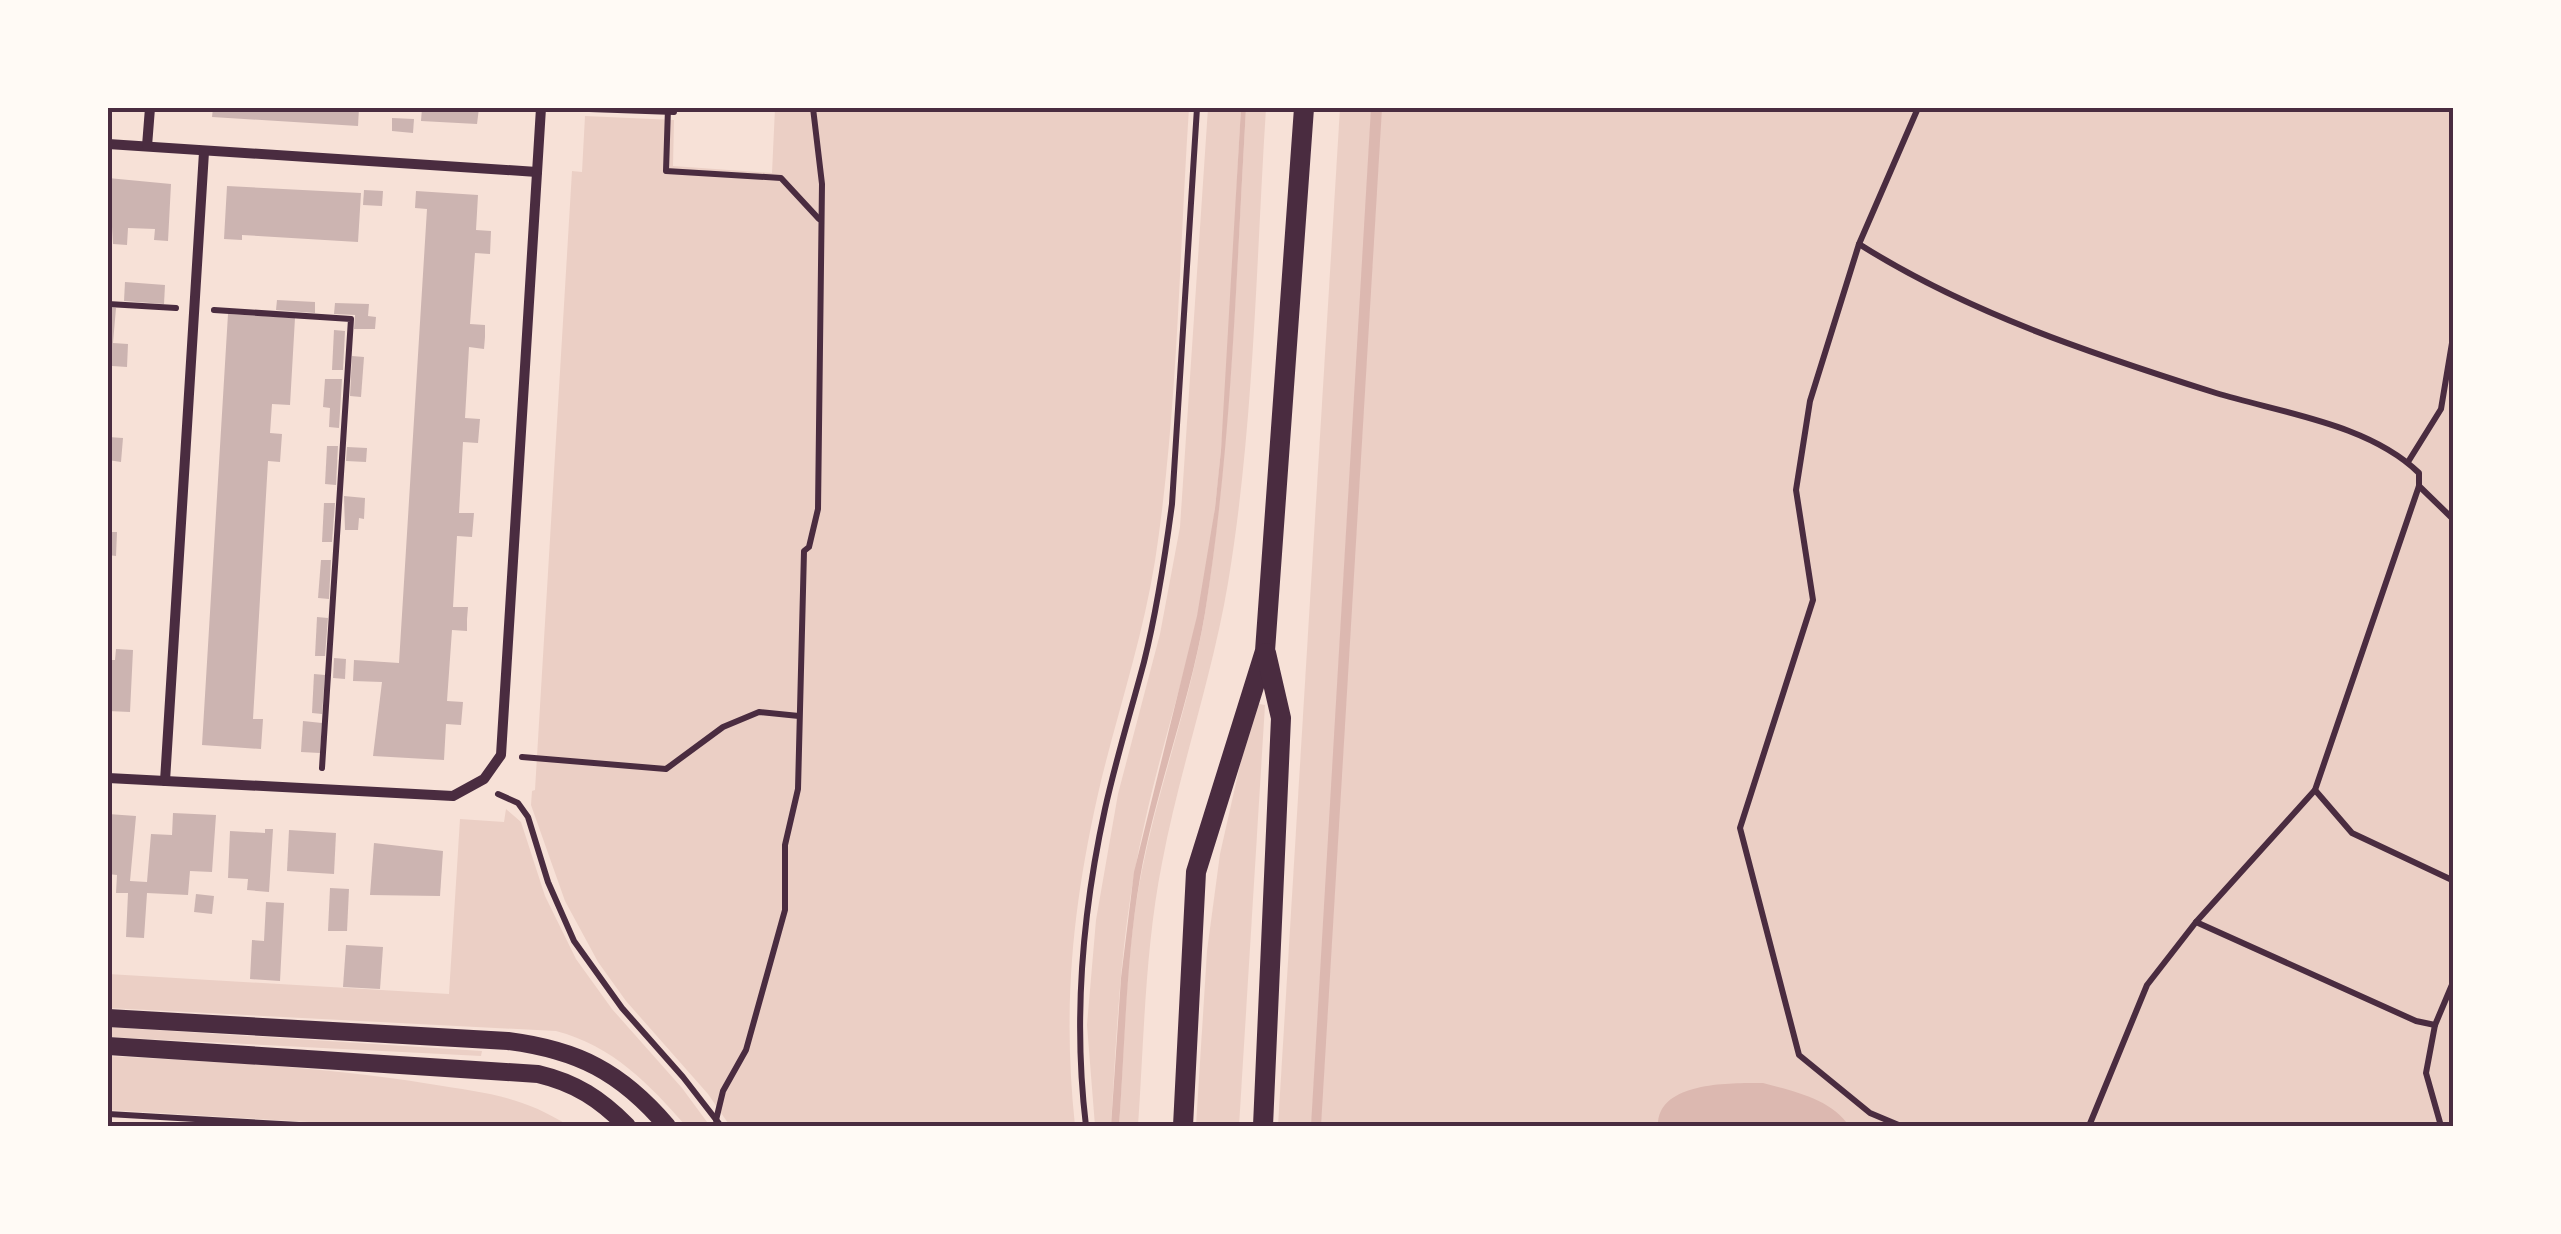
<svg xmlns="http://www.w3.org/2000/svg" width="2561" height="1234" font-family="Manrope,sans-serif">
	<rect width="100%" height="100%" fill="#f7e1d7"/>
	<g fill="#ebcfc5">
		<path d="M775,108H1189C1179,258 1178,412 1155,561C1143,636 1119,708 1101,781C1073,901 1062,1004 1075,1126H730L708,1094L626,1001L598,962L565,901L531,805L532,791L535,790L572,171L582,172L585,116L674,120L673,166L772,173Z"/>
		<path d="M1208,108H1241C1232,258 1230,411 1208,561C1194,651 1163,737 1144,826C1121,924 1117,1026 1111,1126H1095L1087,1025L1096,920L1118,794L1160,634L1180,527Z"/>
		<path d="M1246,108H1266C1256,265 1254,427 1228,583C1212,678 1180,768 1162,863C1145,949 1144,1039 1138,1126H1119C1125,1041 1125,954 1142,870C1159,784 1191,700 1205,613C1231,445 1236,276 1246,108Z"/>
		<path d="M1340,108H2453V1126H1278Z"/>
		<path d="M1254,703L1265,705L1239,1126H1196L1207,951L1220,854Z"/>
		<path d="M506,809L521,822L545,896L576,959L612,1009L682,1088L710,1126H686C649,1084 613,1046 556,1031L108,1008V974L449,994L460,819L504,822Z"/>
		<path d="M108,1027L482,1051L481,1056L108,1037Z"/>
		<path d="M108,1056C215,1062 324,1066 430,1084C484,1093 521,1095 569,1126H376L108,1110Z"/>
	</g>
	<g fill="#dcb8b0">
		<path d="M1241,108H1246C1236,276 1232,446 1205,613C1190,703 1156,788 1140,878C1126,959 1125,1044 1119,1126H1111L1121,978L1134,872L1197,616L1215,508L1221,450Z"/>
		<path d="M1371,108H1382L1321,1126H1311Z"/>
		<path d="M1763,1083C1793,1091 1832,1099 1849,1126H1658C1657,1081 1732,1083 1763,1083Z"/>
	</g>
	<g fill="#ccb4b1">
		<path d="M213,108H359L358,126L212,117Z"/>
		<path d="M422,108H479L477,124L421,121Z"/>
		<path d="M392,118L414,119L413,133L392,131Z"/>
		<path d="M108,178L171,184L168,241L154,240L155,229L128,228L127,245L113,244L112,227L108,226Z"/>
		<path d="M227,186L361,193L358,242L242,235V240L224,239Z"/>
		<path d="M364,190L383,191L382,206L363,205Z"/>
		<path d="M416,191L478,195L476,230L491,231L490,254L475,253L470,324L485,325V337L484,349L469,347L465,418L480,419L478,443L463,442L459,513H474L472,537L457,536L453,607H468L467,619V631L452,630L447,701L463,702L461,725L446,724L444,760L373,756L382,682L353,681L354,660L399,663L427,209L415,208Z"/>
		<path d="M125,282L165,285L164,304L124,301Z"/>
		<path d="M277,300L315,302V313L276,310Z"/>
		<path d="M335,303L369,304L368,316L376,317L375,329H354L355,315L334,314Z"/>
		<path d="M108,307L116,308L113,343L128,344L127,367L112,366L111,394H108Z"/>
		<path d="M228,314L295,318L290,405L272,404L270,433L282,434L280,462L268,461L253,719H263L261,749L202,745Z"/>
		<path d="M334,330L345,331L343,370H332Z"/>
		<path d="M352,356L364,357L361,397L350,396Z"/>
		<path d="M325,379H342L339,428L329,427L330,408L323,407Z"/>
		<path d="M108,437L123,438L121,462L108,460Z"/>
		<path d="M327,446H338L336,485L325,484Z"/>
		<path d="M347,447L367,448L366,462L346,461Z"/>
		<path d="M344,496L365,498L364,519L359,518L358,530H345Z"/>
		<path d="M324,503H335L332,542H322Z"/>
		<path d="M108,532H117L116,556L108,555Z"/>
		<path d="M321,560H331L329,599L318,598Z"/>
		<path d="M317,617L328,618L325,656H315Z"/>
		<path d="M116,649L133,650L130,712L108,711V660H115Z"/>
		<path d="M334,658L346,659L345,679L333,678Z"/>
		<path d="M314,674L325,675L322,714L312,713Z"/>
		<path d="M303,721L322,723L320,753L301,752Z"/>
		<path d="M173,813L216,815L212,872L190,871L188,895L147,893L144,938L126,937L128,893H116L117,875L108,874V814L136,816L130,881L147,882L151,834L172,835Z"/>
		<path d="M265,829H273L269,892L247,890L248,879L228,878L230,831L265,833Z"/>
		<path d="M289,830L336,833L334,874L287,871Z"/>
		<path d="M374,843L443,851L440,896L370,895Z"/>
		<path d="M330,888L349,889L347,931H328Z"/>
		<path d="M196,894L214,896L212,914L194,912Z"/>
		<path d="M266,902L284,903L280,981L250,979L252,940L264,941Z"/>
		<path d="M346,945L383,947L380,989L343,987Z"/>
	</g>
	<g fill="none" stroke-linecap="round" stroke-linejoin="round">
		<g stroke="#4a2c40" stroke-width="6">
			<path d="M561,108L674,112"/>
			<path d="M668,108L666,171L781,178L819,219"/>
			<path d="M1859,244C1968,313 2093,354 2216,393C2282,413 2369,424 2419,473V486L2315,790L2196,922L2147,985L2089,1126"/>
			<path d="M108,304L176,308"/>
			<path d="M214,310L351,319L322,768"/>
			<path d="M2408,462L2441,409L2454,331"/>
			<path d="M2419,486L2454,520"/>
			<path d="M522,757L666,769L723,727L759,712L799,716"/>
			<path d="M2315,790L2352,833L2452,880L2454,905"/>
			<path d="M498,794L518,803L528,817L548,882L574,941L622,1008L683,1077L721,1126"/>
			<path d="M2196,922L2416,1021L2435,1025L2454,980"/>
			<path d="M2435,1025L2426,1073L2441,1126"/>
			<path d="M108,1114L317,1126"/>
			<path d="M716,1120L723,1091L746,1050L785,910V845L798,789L804,551L809,547L818,509L822,184L813,108"/>
			<path d="M1086,1126C1073,1019 1082,914 1105,809C1116,759 1131,711 1144,662C1157,610 1165,557 1172,504L1197,108"/>
			<path d="M1901,1126L1870,1113L1799,1055L1740,828L1813,600L1796,490L1810,401L1859,244L1918,108"/>
		</g>
		<g stroke="#4a2c40" stroke-width="10">
			<path d="M108,144L537,172"/>
			<path d="M147,146L150,108"/>
			<path d="M108,778L453,796L484,779L501,755L541,108"/>
			<path d="M165,781L204,152"/>
		</g>
		<g stroke="#4a2c40" stroke-width="18">
			<path d="M108,1018L508,1041C578,1050 621,1072 667,1126"/>
			<path d="M108,1046L538,1074C576,1083 600,1099 627,1126"/>
		</g>
		<g stroke="#4a2c40" stroke-width="20">
			<path d="M1183,1126L1196,872L1265,651L1304,108"/>
			<path d="M1263,1126L1281,718L1266,653"/>
		</g>
	</g>
	<rect width="2561" height="1234" fill="none" stroke="#fffaf5" stroke-width="220"/>
	<rect x="110" y="110" width="2341" height="1014" fill="none" stroke="#4a2c40" stroke-width="4"/>
</svg>
